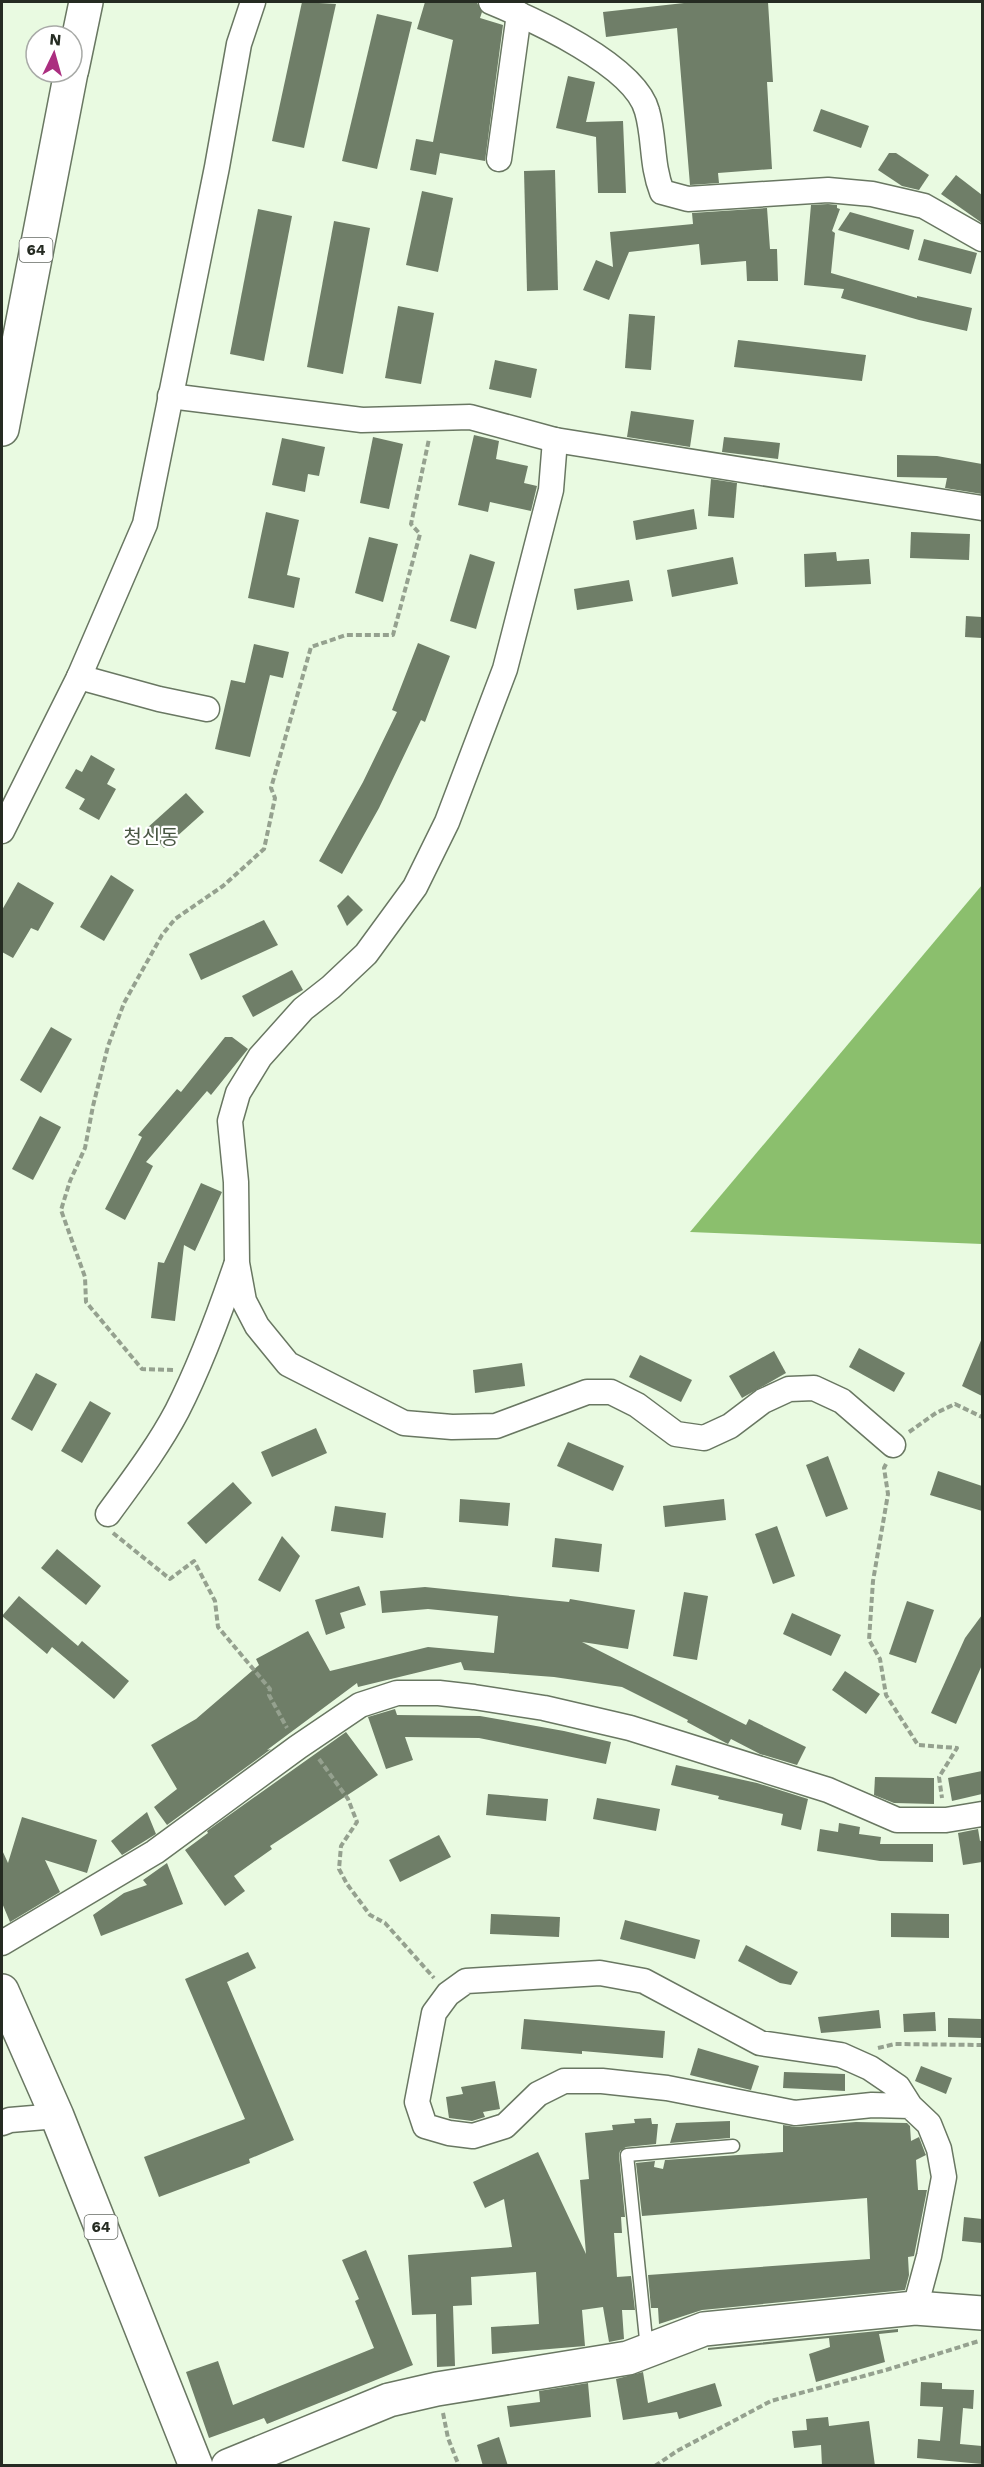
<svg xmlns="http://www.w3.org/2000/svg" width="984" height="2467" font-family="'Work Sans','Noto Sans KR',sans-serif">
	<rect width="100%" height="100%" fill="#e9fae1"/>
	<path fill="#8bbf6d" d="M982,885V1244L690,1232Z"/>
	<g fill="#6f7e68">
		<path d="M302,2L336,4L304,148L272,141Z"/>
		<path d="M425,2L477,3L482,12L480,18L503,25L485,161L440,153L436,175L410,170L416,139L433,142L453,40L417,29Z"/>
		<path d="M693,2H768L773,82H767L772,169L718,173L719,183L690,185L677,28L606,37L603,12Z"/>
		<path d="M377,14L412,22L377,169L342,161Z"/>
		<path d="M568,76L595,82L586,122L623,121L626,193H598L596,137L556,128Z"/>
		<path d="M821,109L869,126L861,148L813,131Z"/>
		<path d="M889,153H896L929,175L919,190L902,186L878,170Z"/>
		<path d="M555,170L558,290L527,291L524,171Z"/>
		<path d="M956,175L982,195V223L941,194Z"/>
		<path d="M422,191L453,198L438,272L406,265Z"/>
		<path d="M828,204L837,205V208L840,209L832,231L835,233L831,273L917,298V296L972,308L967,331L919,320L841,298L844,289L804,285L811,205Z"/>
		<path d="M767,208L770,249H777L778,281H747L746,261L701,265L699,244L629,252L609,300L583,290L596,260L613,267L610,232L693,224L692,213Z"/>
		<path d="M258,209L292,216L264,361L230,354Z"/>
		<path d="M850,212L914,230L909,250L838,230Z"/>
		<path d="M334,221L370,228L343,374L307,367Z"/>
		<path d="M924,239L977,253L971,274L918,260Z"/>
		<path d="M398,306L434,313L421,384L385,378Z"/>
		<path d="M629,314L655,316L651,370L625,368Z"/>
		<path d="M738,340L866,355L862,381L734,367Z"/>
		<path d="M495,360L537,369L531,398L489,389Z"/>
		<path d="M631,411L694,420L690,447L627,437Z"/>
		<path d="M474,435L499,441L496,459L528,466L524,483L537,486L531,511L490,502L488,512L458,505Z"/>
		<path d="M373,437L403,444L389,509L360,503Z"/>
		<path d="M724,437L780,443L778,459L722,452Z"/>
		<path d="M282,438L325,447L319,476L308,474L305,492L272,485Z"/>
		<path d="M897,455L937,456L982,464V494L945,488L947,478L897,477Z"/>
		<path d="M711,479L737,483L734,518L708,516Z"/>
		<path d="M694,509L697,529L636,540L633,521Z"/>
		<path d="M266,512L299,520L287,575L300,578L294,608L248,598Z"/>
		<path d="M911,532L970,534L969,560L910,558Z"/>
		<path d="M369,537L398,544L383,602L355,593Z"/>
		<path d="M836,552L837,561L869,559L871,584L805,587L804,554Z"/>
		<path d="M470,554L495,562L476,629L450,621Z"/>
		<path d="M733,557L738,584L672,597L667,570Z"/>
		<path d="M629,580L633,601L577,610L574,589Z"/>
		<path d="M966,616L982,617V638L965,637Z"/>
		<path d="M418,643L450,656L425,722L421,720L379,808L342,874L319,861L363,782L397,712L392,710Z"/>
		<path d="M254,644L289,652L283,678L270,675L250,757L215,749L231,680L245,683Z"/>
		<path d="M91,755L115,769L107,784L116,789L99,820L79,809L85,799L65,788L76,769L82,772Z"/>
		<path d="M186,793L204,812L164,848L146,829Z"/>
		<path d="M111,875L134,890L104,941L80,927Z"/>
		<path d="M18,882L54,903L38,931L31,928L13,958L2,952V910Z"/>
		<path d="M348,895L363,910L347,926L337,906Z"/>
		<path d="M264,920L278,945L201,980L189,954Z"/>
		<path d="M292,970L303,990L253,1017L242,996Z"/>
		<path d="M51,1027L72,1039L41,1093L20,1080Z"/>
		<path d="M225,1037H232L248,1049L211,1095L207,1091L146,1162L153,1166L125,1220L105,1209L142,1137L138,1135L177,1089L181,1092Z"/>
		<path d="M40,1116L61,1127L33,1180L12,1169Z"/>
		<path d="M201,1183L222,1192L195,1251L184,1245L175,1321L151,1318L158,1262L164,1263Z"/>
		<path d="M982,1338V1396L962,1386Z"/>
		<path d="M859,1348L905,1373L894,1392L849,1367Z"/>
		<path d="M774,1351L786,1373L742,1398L729,1376Z"/>
		<path d="M640,1355L692,1380L681,1402L629,1377Z"/>
		<path d="M522,1363L525,1386L475,1393L473,1370Z"/>
		<path d="M36,1373L57,1384L32,1431L11,1419Z"/>
		<path d="M90,1401L111,1413L82,1463L61,1451Z"/>
		<path d="M316,1428L327,1453L272,1477L261,1452Z"/>
		<path d="M568,1442L624,1466L613,1491L557,1466Z"/>
		<path d="M828,1456L848,1509L826,1517L806,1465Z"/>
		<path d="M938,1471L982,1486V1511L930,1495Z"/>
		<path d="M233,1482L252,1503L206,1544L187,1523Z"/>
		<path d="M460,1499L510,1503L508,1526L459,1522Z"/>
		<path d="M724,1499L726,1520L665,1527L663,1506Z"/>
		<path d="M335,1506L386,1513L383,1538L331,1531Z"/>
		<path d="M777,1526L795,1576L773,1584L755,1534Z"/>
		<path d="M282,1536L300,1556L280,1592L258,1580Z"/>
		<path d="M555,1538L602,1544L599,1572L552,1567Z"/>
		<path d="M57,1549L101,1586L86,1605L41,1568Z"/>
		<path d="M359,1586L366,1605L340,1613L345,1628L326,1635L315,1600Z"/>
		<path d="M425,1587L569,1602L570,1599L635,1610L628,1649L582,1642L746,1725L749,1719L806,1747L797,1765L760,1754L731,1739L728,1744L726,1743L687,1722L688,1720L622,1687L554,1677L464,1670L461,1662L358,1687L357,1683L267,1750L271,1749L167,1825L154,1807L177,1789L151,1745L196,1719L259,1665L256,1659L308,1631L330,1671L428,1647L494,1653L498,1616L428,1609L382,1613L380,1591Z"/>
		<path d="M684,1592L708,1596L697,1660L673,1656Z"/>
		<path d="M19,1596L78,1646L82,1641L129,1681L114,1699L52,1647L47,1654L2,1616Z"/>
		<path d="M907,1601L934,1610L916,1663L889,1654Z"/>
		<path d="M792,1613L841,1635L831,1656L783,1634Z"/>
		<path d="M982,1615V1665L956,1724L931,1713L965,1638Z"/>
		<path d="M845,1671L880,1694L866,1714L832,1690Z"/>
		<path d="M395,1709L397,1715L480,1716L564,1731L611,1742L606,1764L479,1738L405,1737L413,1760L386,1769L368,1717Z"/>
		<path d="M346,1732L378,1775L270,1846L272,1849L234,1876L245,1891L225,1906L185,1850L208,1833L207,1831Z"/>
		<path d="M676,1765L757,1783L808,1799L801,1830L781,1825L783,1814L718,1799L719,1796L671,1785Z"/>
		<path d="M982,1771V1794L952,1801L948,1778Z"/>
		<path d="M875,1777L934,1778V1804L894,1803L874,1795Z"/>
		<path d="M488,1794L548,1799L546,1821L486,1815Z"/>
		<path d="M597,1798L660,1809L656,1831L593,1819Z"/>
		<path d="M147,1812L156,1834L122,1855L111,1841Z"/>
		<path d="M22,1817L97,1840L87,1873L45,1860L60,1892L10,1922L2,1903V1850L8,1863Z"/>
		<path d="M839,1823L860,1827L859,1834L881,1837L880,1844H933V1862L880,1861L817,1851L820,1829L838,1832Z"/>
		<path d="M978,1829L980,1841H982V1862L963,1865L958,1833Z"/>
		<path d="M439,1835L451,1857L400,1882L389,1860Z"/>
		<path d="M167,1863L183,1904L101,1936L93,1915L124,1893L147,1885L143,1880Z"/>
		<path d="M891,1913L949,1914V1938L891,1937Z"/>
		<path d="M491,1914L560,1917L559,1937L490,1934Z"/>
		<path d="M625,1920L700,1940L695,1959L620,1939Z"/>
		<path d="M746,1945L798,1972L791,1985L780,1983L738,1961Z"/>
		<path d="M248,1952L256,1968L227,1982L294,2140L249,2159L250,2163L159,2197L144,2157L245,2119L185,1979Z"/>
		<path d="M879,2010L881,2028L821,2033L818,2017Z"/>
		<path d="M935,2012L936,2031L904,2032L903,2014Z"/>
		<path d="M948,2018L982,2019V2038L948,2037Z"/>
		<path d="M524,2019L665,2031L663,2058L582,2051V2054L521,2049Z"/>
		<path d="M698,2048L759,2066L751,2090L690,2075Z"/>
		<path d="M921,2066L952,2078L946,2094L915,2081Z"/>
		<path d="M784,2072L845,2074V2091L783,2088Z"/>
		<path d="M495,2081L500,2109L483,2112L485,2117L472,2121L449,2118L446,2097L463,2094L461,2087Z"/>
		<path d="M651,2118L652,2124H658L656,2144L626,2147L620,2151L619,2155L625,2217H621L622,2233H614L617,2277L631,2276L635,2310H622L624,2339L609,2342L603,2307L582,2310L585,2346L492,2354L491,2327L539,2324L536,2272L471,2277L472,2305L453,2306L455,2366L437,2367L436,2314L412,2315L408,2255L512,2247L504,2199L485,2208L473,2182L538,2152L586,2254L580,2180L589,2179L585,2133L613,2130L612,2125L635,2123L634,2119Z"/>
		<path d="M730,2121V2138L670,2143L676,2123Z"/>
		<path d="M856,2122L907,2123L910,2126L911,2141L919,2137L925,2153L926,2155L916,2160L918,2190H927L914,2256L908,2257L909,2275L905,2290L702,2310L659,2324L658,2308H651L648,2275L870,2259L867,2198L642,2216L636,2163L655,2161L654,2167L663,2169L665,2160L783,2152V2125L796,2127Z"/>
		<path d="M964,2217L982,2219V2243L962,2241Z"/>
		<path d="M366,2250L413,2365L267,2424L264,2418L209,2438L186,2372L218,2361L233,2405L374,2348L355,2301L359,2299L342,2260Z"/>
		<path d="M898,2329V2332L879,2334L885,2362L816,2382L809,2354L830,2347L829,2338L708,2350V2348Z"/>
		<path d="M643,2372L648,2403L715,2383L722,2406L679,2419L677,2412L623,2420L616,2379Z"/>
		<path d="M921,2382L942,2383V2389L974,2390L973,2409L963,2408L960,2444L982,2446V2464L917,2458L918,2439L940,2441L943,2407L920,2406Z"/>
		<path d="M588,2383L591,2417L510,2427L507,2406L540,2402L539,2391Z"/>
		<path d="M828,2417L829,2426L869,2421L875,2466H822L821,2445L794,2448L792,2431L807,2430L806,2419Z"/>
		<path d="M499,2437L508,2466H483L477,2445Z"/>
	</g>
	<g fill="none" stroke-linecap="round" stroke-linejoin="round">
		<defs>
			<path id="lane" d="M647,2349L627,2155L733,2146"/>
			<g id="street">
				<path d="M491,2C532,19 635,65 647,111C655,139 651,164 662,192L688,199L828,190L872,194L924,206L982,239"/>
				<path d="M499,159L519,14"/>
				<path d="M170,396L362,420L470,417L555,440L982,508"/>
				<path d="M555,440L551,490L505,669L447,822L415,887L366,954L331,987L303,1009L260,1057L238,1093L230,1121L236,1182L237,1263L244,1301L257,1326L288,1364L404,1423L452,1427L496,1426L587,1392H611L637,1405L676,1434L704,1438L730,1426L763,1401L789,1389L814,1388L842,1401L893,1445"/>
				<path d="M79,677L159,699L207,709"/>
				<path d="M2,831L79,677L145,524L217,167L239,44L253,2"/>
				<path d="M108,1514C132,1481 158,1447 177,1411C201,1364 219,1315 236,1265"/>
				<path d="M2,1943L155,1852L298,1747L360,1705L397,1693H439L474,1697L544,1708L630,1728L828,1790L897,1820H946L982,1814"/>
				<path d="M910,2106L898,2087L870,2068L841,2055L760,2043L644,1981L600,1973L466,1981L448,1994L434,2013L417,2102L425,2126L449,2133L473,2136L505,2126L538,2094L564,2081H602L667,2088L795,2113L872,2105L910,2106L929,2124L939,2149L944,2177L929,2256L915,2308"/>
				<path d="M2,2123L10,2120L57,2116"/>
			</g>
			<path id="secondary" d="M228,2466L389,2400L437,2389L628,2358L704,2329L915,2308L982,2313"/>
			<g id="primary">
				<path d="M72,69L86,2"/>
				<path d="M2,429L71,72"/>
				<path d="M2,1991L57,2116L196,2466"/>
			</g>
		</defs>
		<use href="#lane" stroke="#697762" stroke-width="15"/>
		<use href="#street" stroke="#697762" stroke-width="27"/>
		<use href="#secondary" stroke="#697762" stroke-width="36"/>
		<use href="#primary" stroke="#697762" stroke-width="36"/>
		<g stroke="#95a18f" stroke-width="4" stroke-dasharray="6 3" stroke-linecap="butt">
			<path d="M173,1370L142,1369L86,1302L85,1277L61,1210L70,1181L85,1148L93,1106L108,1046L124,1003L162,935L175,919L223,886L264,849L275,798L271,788L311,647L346,635H393L420,534L411,524L429,439"/>
			<path d="M909,1432L936,1413L955,1404L982,1417"/>
			<path d="M886,1464L884,1468L888,1494L873,1581L869,1640L880,1659L886,1695L918,1745L957,1748L939,1777L942,1798"/>
			<path d="M113,1533L170,1579L194,1561L215,1601L218,1627L270,1689L269,1695L287,1728"/>
			<path d="M319,1759L348,1799L357,1822L341,1846L339,1869L347,1884L370,1915L385,1923L434,1978"/>
			<path d="M878,2048L895,2044L982,2045"/>
			<path d="M443,2413L448,2438L459,2466"/>
			<path d="M655,2466L677,2451L771,2401L886,2370L979,2341"/>
		</g>
		<use href="#lane" stroke="#fff" stroke-width="12"/>
		<use href="#street" stroke="#fff" stroke-width="24"/>
		<use href="#secondary" stroke="#fff" stroke-width="33"/>
		<use href="#primary" stroke="#fff" stroke-width="33"/>
	</g>
	<g text-anchor="middle" stroke-width="4.5" stroke-linejoin="round" paint-order="stroke">
		<g fill="#fff" stroke="#666b64" stroke-width="1.5">
			<rect x="19.5" y="238" width="33" height="24" rx="4.5"/>
			<rect x="84.5" y="2215" width="33" height="24" rx="4.5"/>
		</g>
		<g font-size="15" font-weight="bold" fill="#252b22">
			<text x="36" y="255">64</text>
			<text x="101" y="2232">64</text>
		</g>
		<g font-size="20" fill="#485642" stroke="#fff">
			<text x="151" y="844">청신동</text>
		</g>
	</g>
	<rect width="984" height="2467" fill="none" stroke="#252b22" stroke-width="6"/>
	<g transform="translate(54 54) rotate(5)"><circle r="28" fill="#ffffff" stroke="#a8aaa7" stroke-width="1.5"/>
	<path d="M0-4.5L10 22L0 15L-10 22Z" fill="#ab2e80"/>
	<text y="-9" font-size="16" font-weight="bold" text-anchor="middle" fill="#252b22">N</text>
	</g>
</svg>
